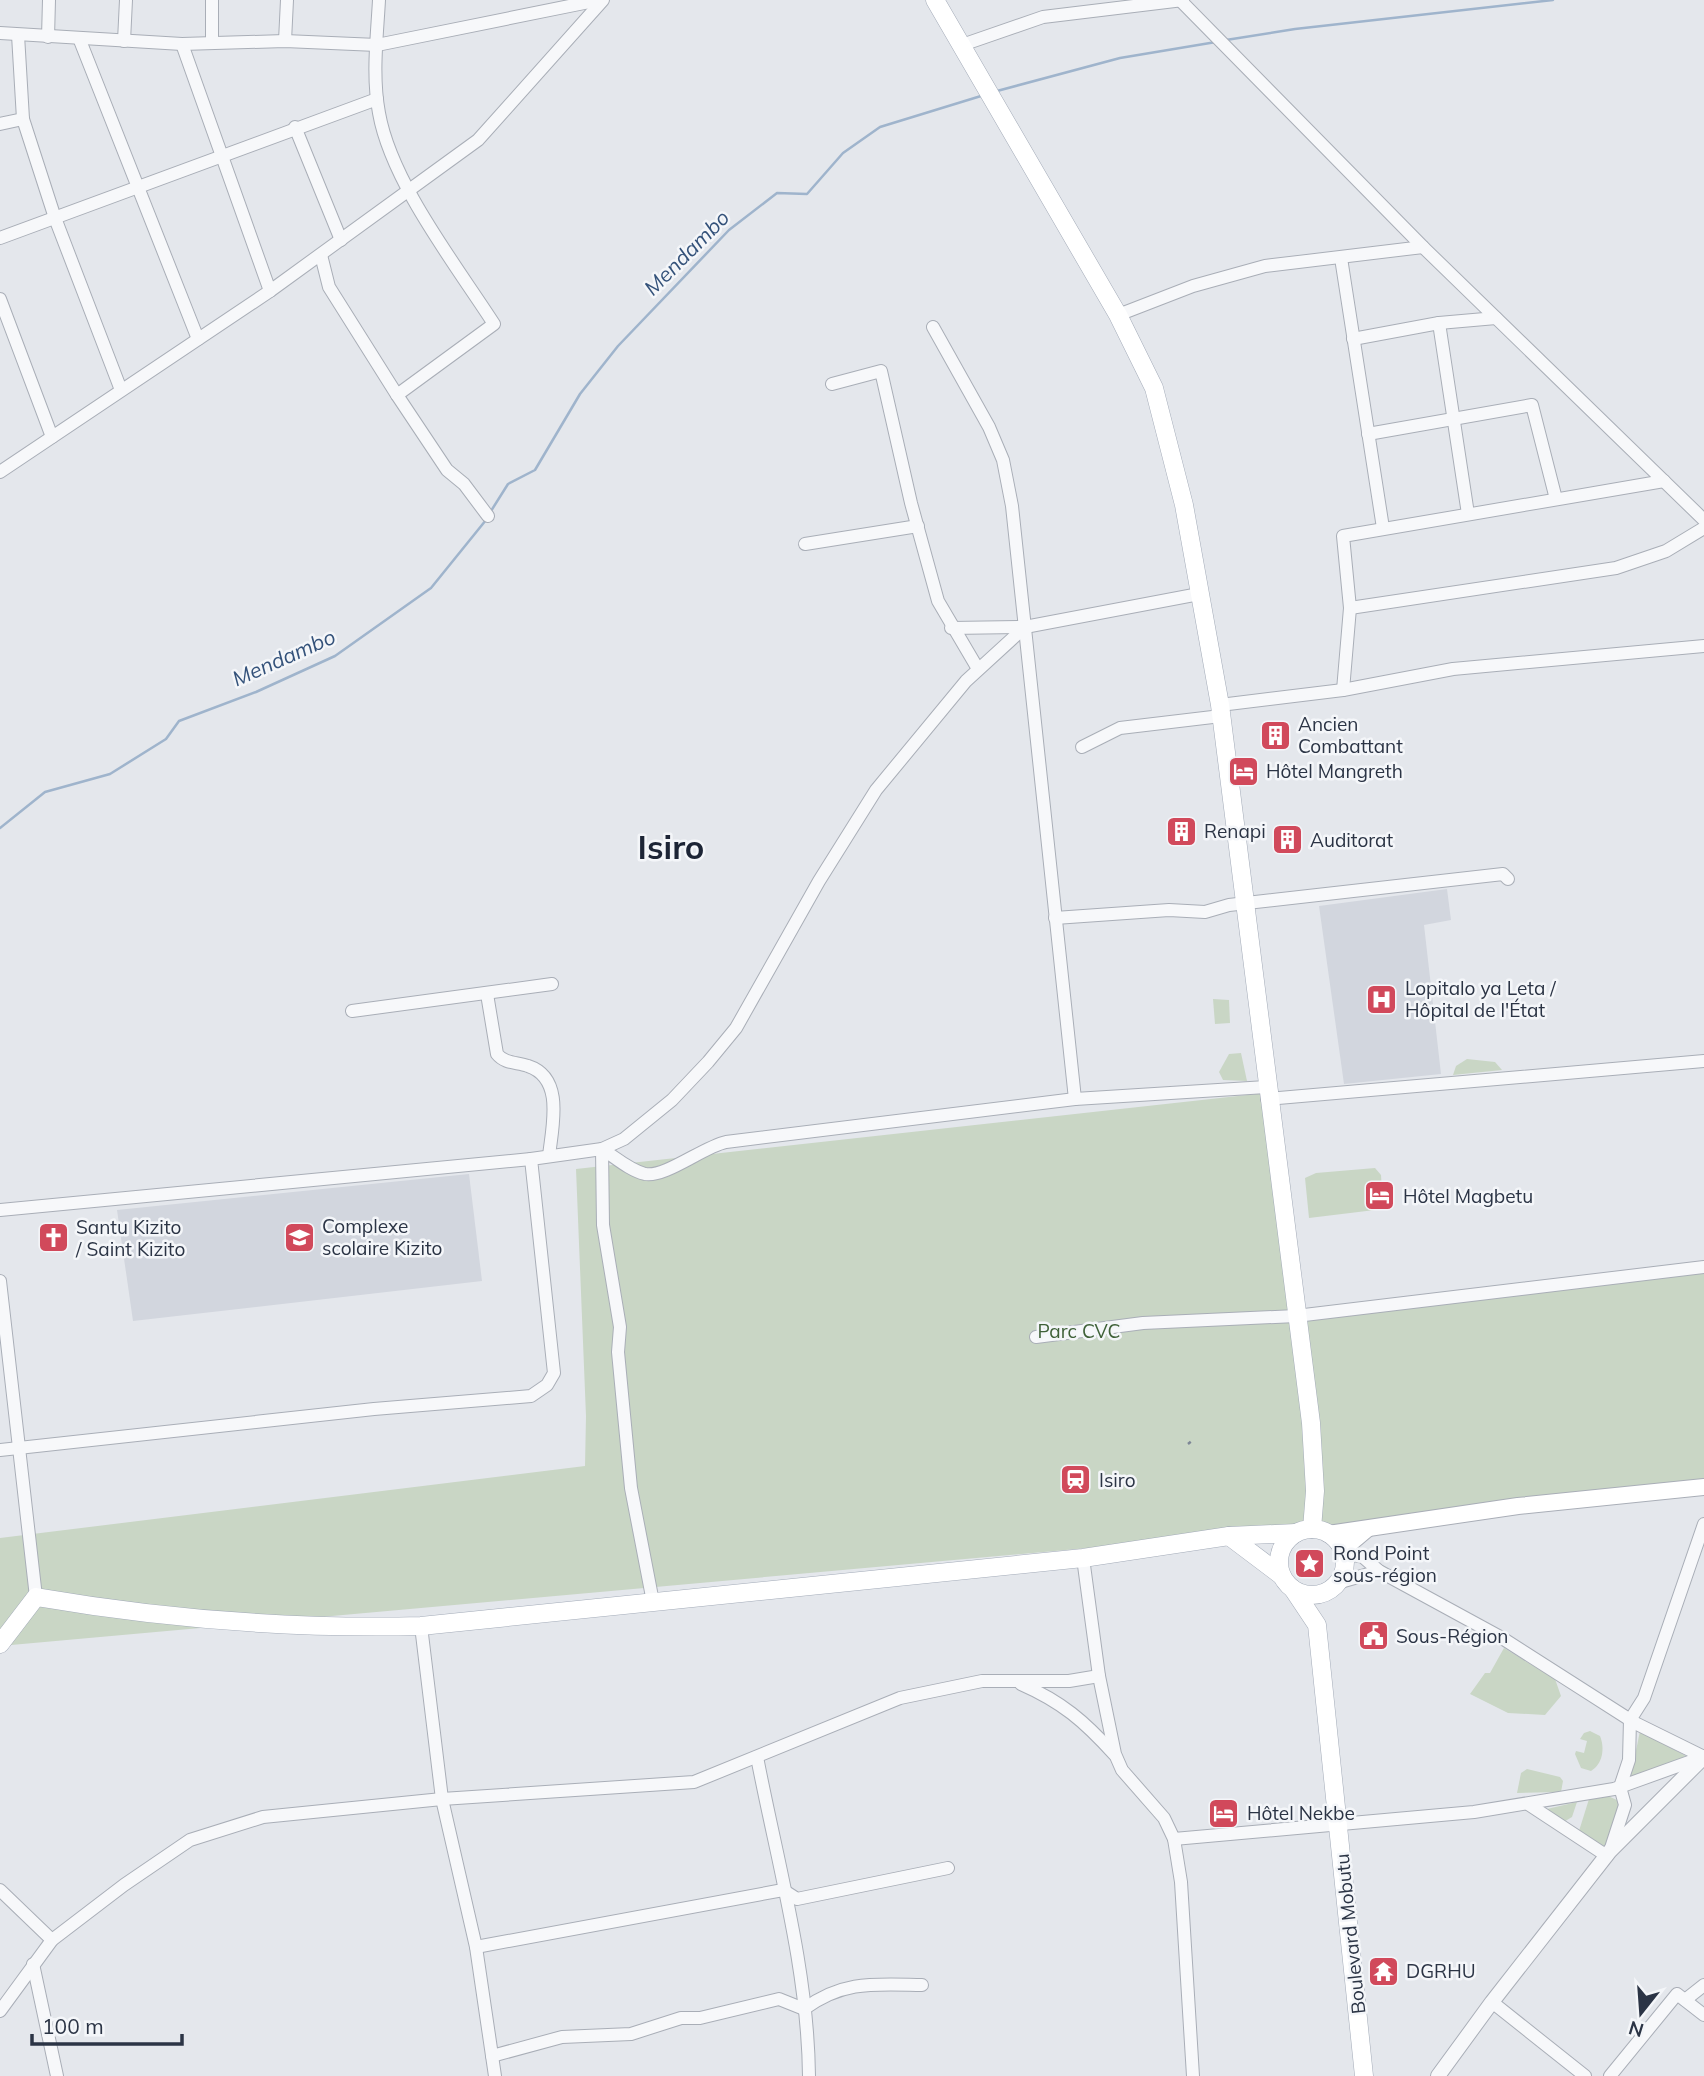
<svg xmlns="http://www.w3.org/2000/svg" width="1704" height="2076" font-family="Mulish,sans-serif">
	<rect width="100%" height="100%" fill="#e4e7ec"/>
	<g fill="#d2d6de">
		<path d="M1447,889L1451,920L1424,925L1441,1074L1344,1084L1319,906Z"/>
		<path d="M469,1174L482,1281L133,1321L117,1210Z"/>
	</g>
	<g fill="#c9d6c5">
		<path d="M1213,999L1229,1000L1230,1023L1215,1024Z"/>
		<path d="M1241,1053L1247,1081L1223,1080L1219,1072L1229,1054Z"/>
		<path d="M1467,1059L1495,1062L1502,1070L1453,1075L1456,1066Z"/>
		<path d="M1275,1092L1296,1316L1704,1264V1487L1198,1538L0,1646V1538L585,1466L586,1416L576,1169Z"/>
		<path d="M1375,1168L1381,1175L1383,1209L1309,1218L1305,1178L1316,1173Z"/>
		<path d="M1504,1648L1555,1679L1561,1696L1545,1715L1508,1713L1470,1694L1485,1673H1490Z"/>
		<path d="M1590,1731L1600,1736C1605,1748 1603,1764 1591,1771L1581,1768L1575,1754L1576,1751L1584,1753L1587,1741L1580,1739L1584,1733Z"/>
		<path d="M1640,1731L1686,1756L1630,1780Z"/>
		<path d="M1527,1769L1560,1777L1563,1781L1561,1792L1517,1793L1521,1773Z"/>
		<path d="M1606,1795L1619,1801L1607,1847L1603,1848L1579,1831L1589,1799Z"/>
		<path d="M1577,1802L1572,1817L1562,1823L1547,1809Z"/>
	</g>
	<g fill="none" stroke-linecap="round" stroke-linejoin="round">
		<g stroke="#9fb4cc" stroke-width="2.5">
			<path d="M1226,40L1295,29L1553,0"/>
			<path d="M997,91L1120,58L1216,42"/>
			<path d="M491,511L508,484L535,470L580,394L618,346L729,230L777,193L807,194L843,153L880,127L981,96"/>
			<path d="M0,828L45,792L110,774L166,739L179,721L256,692L335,656L431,588L486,520"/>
		</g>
		<defs>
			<g id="minor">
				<path d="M379,0C377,37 372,76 379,113C391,182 456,265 494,324L397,395"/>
				<path d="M1180,0L1423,247L1704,520"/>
				<path d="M0,33L182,44L285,41L377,45L599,0"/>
				<path d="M18,35L23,119L55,218L121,390"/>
				<path d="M48,37L49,0"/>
				<path d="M79,38L198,339"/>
				<path d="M124,41L126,0"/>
				<path d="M285,41L287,0"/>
				<path d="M212,42V0"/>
				<path d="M182,44L270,291"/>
				<path d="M962,45L1043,17L1183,0"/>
				<path d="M0,124L23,119"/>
				<path d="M295,127L341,240"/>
				<path d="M0,238L377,99"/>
				<path d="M321,255L329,287L397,395L447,470L464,484L488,516"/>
				<path d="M1341,258L1383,528"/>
				<path d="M0,299L52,437"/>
				<path d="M1118,315L1193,286L1265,266L1423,247"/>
				<path d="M1439,323L1468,514"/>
				<path d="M933,327L989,427L1003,460L1012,506L1075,1099"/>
				<path d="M1353,339L1439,323L1496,318"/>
				<path d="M832,384L881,371L911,503L938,601L978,669"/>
				<path d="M1368,434L1532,405L1556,499"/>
				<path d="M0,472L270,291L478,140L603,0"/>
				<path d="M805,544L918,526"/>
				<path d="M1350,608L1616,568L1666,551L1704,528"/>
				<path d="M951,628L1025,627"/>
				<path d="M1343,690L1350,608L1343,536L1664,481"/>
				<path d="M1220,705L1343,690L1453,669L1704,646"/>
				<path d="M1082,747L1120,728L1221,716"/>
				<path d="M1055,918L1169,910L1205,912L1229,905L1503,874L1508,879"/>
				<path d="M487,994L497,1054C505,1064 517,1062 528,1066C565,1078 552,1127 549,1156"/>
				<path d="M352,1011L552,984"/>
				<path d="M1267,1099L1704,1061"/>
				<path d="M0,1210L531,1159"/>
				<path d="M0,1281L36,1597"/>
				<path d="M1036,1337L1143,1323L1296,1316L1704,1267"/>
				<path d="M0,1450L374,1409L531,1396L547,1385L554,1373L531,1159L602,1149L624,1139L672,1100L708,1062L736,1028L819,881L876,790L966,681L1025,627L1199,594"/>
				<path d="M1343,1553L1363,1557L1379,1571L1502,1638L1635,1723L1704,1757"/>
				<path d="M1083,1558L1099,1676L1115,1754L1122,1770L1164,1818L1174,1839L1181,1882L1193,2076"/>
				<path d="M1337,1583L1379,1571"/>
				<path d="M653,1602L631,1488L618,1352L620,1327L603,1225L602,1149C615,1157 629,1170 645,1174C665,1178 703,1147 726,1142L1075,1099L1266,1087"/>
				<path d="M421,1626L442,1799L476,1947L495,2076"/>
				<path d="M1021,1684C1062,1702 1084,1721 1114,1754"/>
				<path d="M757,1757C777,1861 808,1969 809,2076"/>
				<path d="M1528,1804L1607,1856"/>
				<path d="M1174,1839L1474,1812L1614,1789L1703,1757"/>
				<path d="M1610,1851L1625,1805L1620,1787L1629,1760L1630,1720L1644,1698L1704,1524"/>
				<path d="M0,1890L52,1940"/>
				<path d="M476,1947L783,1890L797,1899L948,1868"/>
				<path d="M33,1964L57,2076"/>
				<path d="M1685,2000L1704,1985"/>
				<path d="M1492,2002L1585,2076"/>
				<path d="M0,2011L52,1940L124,1885L190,1840L263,1817L442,1799L694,1782L900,1698L982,1681H1069L1099,1676"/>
				<path d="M492,2056L562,2037L631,2034L681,2018H700L779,1999L804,2009C843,1980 875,1984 922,1985"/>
				<path d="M1610,2076L1677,1994L1704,2015"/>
			</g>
			<path id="tertiary" d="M1438,2076L1492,2002L1610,1851L1704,1757"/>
			<g id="secondary">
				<path d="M1328,1534L1518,1506L1704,1487"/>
				<path d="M1342,1550L1367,1529"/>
			</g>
			<g id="primary">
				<path d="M935,0L1118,315L1154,388L1184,505L1220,705L1311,1423L1315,1491L1312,1529"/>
				<circle cx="1312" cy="1562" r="33"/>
				<path d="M1229,1536L1282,1576"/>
				<path d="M1293,1589L1317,1625L1364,2076"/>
				<path d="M0,1644L36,1597C164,1619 292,1629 421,1626L1083,1558L1229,1536L1296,1533"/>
			</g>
		</defs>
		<use href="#minor" stroke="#a9aeb7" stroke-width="14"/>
		<use href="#tertiary" stroke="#a9aeb7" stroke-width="16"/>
		<use href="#secondary" stroke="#a9aeb7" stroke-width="18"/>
		<use href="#primary" stroke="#a3abb8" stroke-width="19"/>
		<use href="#minor" stroke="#f7f8fa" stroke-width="12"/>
		<use href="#tertiary" stroke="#f7f8fa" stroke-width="14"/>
		<use href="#secondary" stroke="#fff" stroke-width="16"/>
		<use href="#primary" stroke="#fff" stroke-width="18"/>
		<path stroke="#7d8696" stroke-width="2.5" stroke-dasharray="3.5 7" stroke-linecap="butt" d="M1188,1444L1193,1440"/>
	</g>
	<defs>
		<symbol id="building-square" viewBox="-11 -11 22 22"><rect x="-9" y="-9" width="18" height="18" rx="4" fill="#d1495b" stroke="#f4f6f9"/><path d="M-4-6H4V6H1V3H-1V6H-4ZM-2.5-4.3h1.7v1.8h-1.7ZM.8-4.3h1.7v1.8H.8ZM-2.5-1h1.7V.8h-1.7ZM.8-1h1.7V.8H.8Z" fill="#fff"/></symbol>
		<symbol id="hotel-square" viewBox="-11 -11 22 22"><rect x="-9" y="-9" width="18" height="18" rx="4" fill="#d1495b" stroke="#f4f6f9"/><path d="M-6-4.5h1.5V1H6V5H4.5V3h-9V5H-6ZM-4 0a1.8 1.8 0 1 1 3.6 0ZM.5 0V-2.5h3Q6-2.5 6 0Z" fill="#fff"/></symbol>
		<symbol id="hospital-square" viewBox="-11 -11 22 22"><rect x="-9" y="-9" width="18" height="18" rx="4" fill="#d1495b" stroke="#f4f6f9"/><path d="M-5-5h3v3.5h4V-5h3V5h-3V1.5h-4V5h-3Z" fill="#fff"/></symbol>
		<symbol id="school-square" viewBox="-11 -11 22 22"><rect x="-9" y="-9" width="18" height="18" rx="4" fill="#d1495b" stroke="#f4f6f9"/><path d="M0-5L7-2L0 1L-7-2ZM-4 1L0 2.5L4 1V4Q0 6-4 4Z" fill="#fff"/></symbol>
		<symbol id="church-square" viewBox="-11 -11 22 22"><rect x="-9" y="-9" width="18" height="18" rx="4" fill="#d1495b" stroke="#f4f6f9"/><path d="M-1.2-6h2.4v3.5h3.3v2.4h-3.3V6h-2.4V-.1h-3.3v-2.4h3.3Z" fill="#fff"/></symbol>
		<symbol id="station-square" viewBox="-11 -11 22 22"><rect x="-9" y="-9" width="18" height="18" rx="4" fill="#d1495b" stroke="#f4f6f9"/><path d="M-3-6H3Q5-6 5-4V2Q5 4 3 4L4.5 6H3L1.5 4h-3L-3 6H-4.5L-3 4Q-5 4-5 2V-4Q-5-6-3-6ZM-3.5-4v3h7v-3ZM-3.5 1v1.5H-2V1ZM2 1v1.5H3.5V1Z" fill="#fff"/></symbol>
		<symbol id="sight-square" viewBox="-11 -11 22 22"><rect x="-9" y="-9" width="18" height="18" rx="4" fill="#d1495b" stroke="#f4f6f9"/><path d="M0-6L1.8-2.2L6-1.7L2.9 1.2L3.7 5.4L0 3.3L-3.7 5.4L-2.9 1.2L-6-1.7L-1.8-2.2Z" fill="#fff"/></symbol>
		<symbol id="civic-square" viewBox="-11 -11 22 22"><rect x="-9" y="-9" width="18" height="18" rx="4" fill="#d1495b" stroke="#f4f6f9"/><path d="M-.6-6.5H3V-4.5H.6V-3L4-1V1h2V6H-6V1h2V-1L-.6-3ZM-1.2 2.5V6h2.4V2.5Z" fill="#fff"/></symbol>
		<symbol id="temple-square" viewBox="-11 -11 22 22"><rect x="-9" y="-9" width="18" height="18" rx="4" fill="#d1495b" stroke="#f4f6f9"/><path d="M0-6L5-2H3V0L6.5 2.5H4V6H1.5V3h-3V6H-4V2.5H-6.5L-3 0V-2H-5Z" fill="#fff"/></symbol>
	</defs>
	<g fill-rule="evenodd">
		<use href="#building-square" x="1258" y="718" width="35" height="35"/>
		<use href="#hotel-square" x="1226" y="754" width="35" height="35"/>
		<use href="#building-square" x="1164" y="814" width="35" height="35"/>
		<use href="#building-square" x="1270" y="822" width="35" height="35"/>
		<use href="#hospital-square" x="1364" y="982" width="35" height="35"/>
		<use href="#hotel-square" x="1362" y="1178" width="35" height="35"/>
		<use href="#school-square" x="282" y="1220" width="35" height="35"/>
		<use href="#church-square" x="36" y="1220" width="35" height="35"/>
		<use href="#station-square" x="1058" y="1462" width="35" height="35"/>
		<use href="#sight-square" x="1292" y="1546" width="35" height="35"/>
		<use href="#civic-square" x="1356" y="1618" width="35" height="35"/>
		<use href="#hotel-square" x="1206" y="1796" width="35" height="35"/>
		<use href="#temple-square" x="1366" y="1954" width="35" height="35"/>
	</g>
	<g text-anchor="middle" stroke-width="5" stroke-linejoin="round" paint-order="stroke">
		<g font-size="19" fill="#2b3445" stroke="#f4f6f9" text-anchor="start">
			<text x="1298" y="731">Ancien<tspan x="1298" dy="22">Combattant</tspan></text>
			<text x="1266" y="778">Hôtel Mangreth</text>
			<text x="1204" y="838">Renapi</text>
			<text x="1310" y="847">Auditorat</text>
			<text x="1405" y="995">Lopitalo ya Leta /<tspan x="1405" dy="22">Hôpital de l'État</tspan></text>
			<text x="1403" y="1203">Hôtel Magbetu</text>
			<text x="322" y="1233">Complexe<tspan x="322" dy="22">scolaire Kizito</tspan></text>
			<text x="76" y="1234">Santu Kizito<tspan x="76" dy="22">/ Saint Kizito</tspan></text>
			<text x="1099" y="1487">Isiro</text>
			<text x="1333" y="1560">Rond Point<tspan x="1333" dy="22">sous-région</tspan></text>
			<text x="1396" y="1643">Sous-Région</text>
			<text x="1247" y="1820">Hôtel Nekbe</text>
			<text x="1406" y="1978">DGRHU</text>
		</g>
		<g font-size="19" fill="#3f6138" stroke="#f4f6f9">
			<text x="1079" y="1338">Parc CVC</text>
		</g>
		<g font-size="19" fill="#2b3445" stroke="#f4f6f9">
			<text transform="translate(1350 1934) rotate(-96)" y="7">Boulevard Mobutu</text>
		</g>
		<g font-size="21" font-style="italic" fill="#34527a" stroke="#f4f6f9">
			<text transform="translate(687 253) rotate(-45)" y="7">Mendambo</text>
			<text transform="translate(284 658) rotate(-24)" y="7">Mendambo</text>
		</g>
		<g font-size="33" font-weight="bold" fill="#1d2536" stroke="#f4f6f9">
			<text x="671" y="859">Isiro</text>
		</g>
	</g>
	<g transform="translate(1641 2013) rotate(197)" stroke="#f4f6f9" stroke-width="5" paint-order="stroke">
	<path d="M0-5L12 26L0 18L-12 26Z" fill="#2b3445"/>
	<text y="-10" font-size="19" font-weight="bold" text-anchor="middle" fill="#2b3445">N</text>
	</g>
	<path d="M32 2034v10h150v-10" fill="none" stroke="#2b3445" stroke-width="3.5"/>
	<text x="42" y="2034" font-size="21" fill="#2b3445" stroke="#f4f6f9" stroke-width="5" paint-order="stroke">100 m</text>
</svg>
